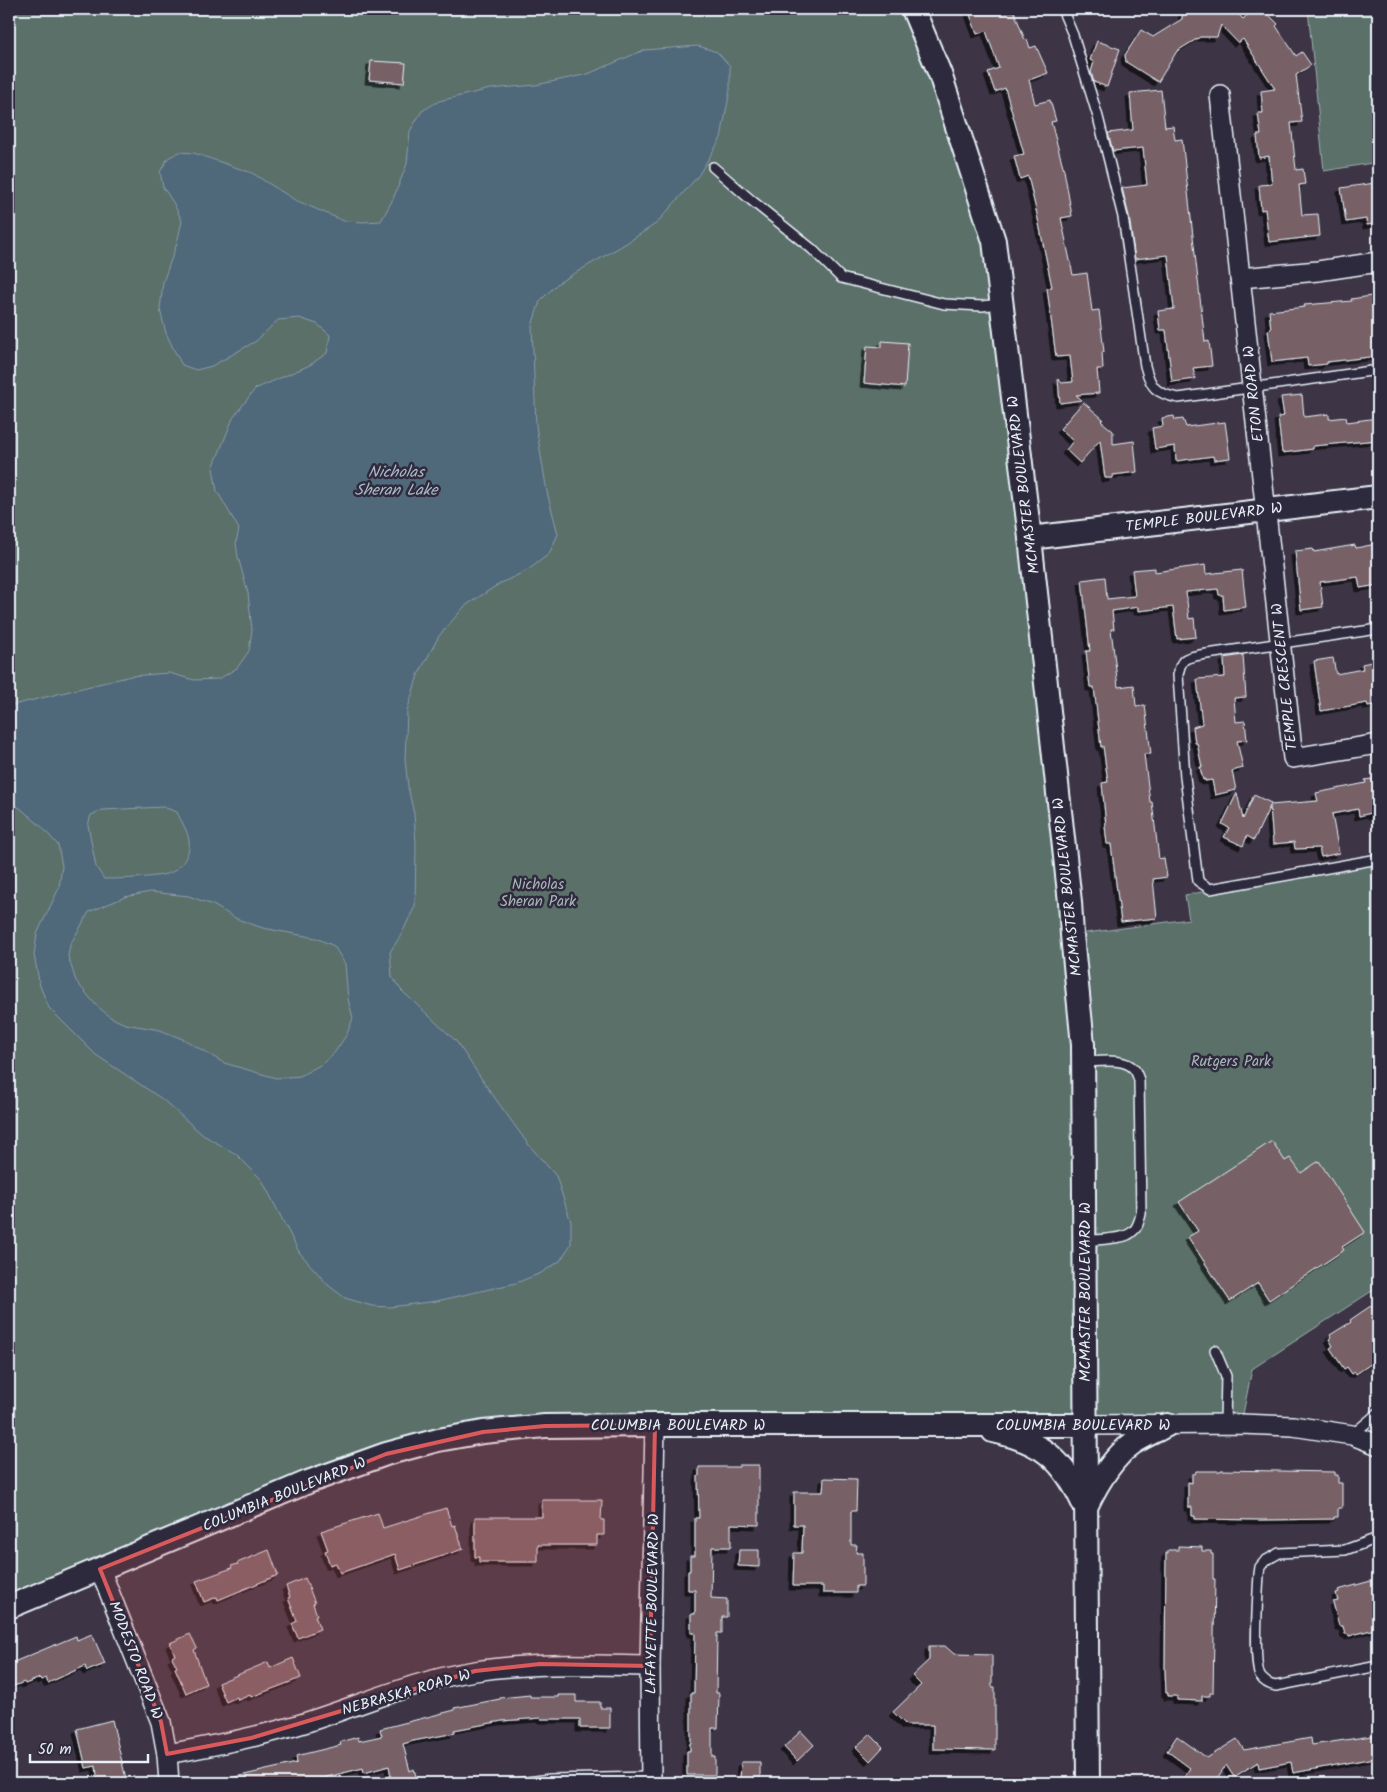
<svg xmlns="http://www.w3.org/2000/svg" width="1387" height="1792" font-family="Kalam,sans-serif">
	<defs>
		<filter id="shadow"><feDropShadow dx="-4" dy="4" stdDeviation="0" flood-color="#0009"/></filter>
	</defs>
	<rect width="100%" height="100%" fill="#3d3545"/>
	<filter id="ink" filterUnits="userSpaceOnUse"><feTurbulence type="fractalNoise" baseFrequency=".02" numOctaves="2"/><feDisplacementMap in="SourceGraphic" scale="10" xChannelSelector="R" yChannelSelector="G"/><feConvolveMatrix kernelMatrix="1 2 1 2 8 2 1 2 1" color-interpolation-filters="sRGB"/></filter>
	<g filter="url(#ink)">
		<g fill="#5a6f69" stroke="#a1b0b0">
			<path d="M9,9H910L994,241L1072,935L1189,919L1185,895L1370,863L1378,914V1287L1252,1369L1241,1424L655,1425L386,1454L9,1607Z"/>
			<path d="M1308,9H1378V162L1324,171Z"/>
		</g>
		<path fill="#4f677a" stroke="#8c9eac" fill-rule="evenodd" d="M698,46L717,52L730,66V90L721,138L698,176L657,223L625,244L558,283L540,301L532,326L536,426L547,492L558,534L549,554L528,570L499,584L465,606L439,636L418,675L407,711L405,759L408,787L414,814L416,844L415,906L401,935L390,952L392,977L401,990L456,1041L487,1087L528,1144L556,1176L571,1222V1244L560,1261L541,1273L516,1283L437,1301L390,1307L372,1306L345,1298L328,1285L299,1252L262,1180L236,1154L203,1135L162,1099L96,1055L49,1008L40,986L34,955L37,934L59,888L62,866L58,845L42,827L20,808L9,802V706L131,676L169,673L194,680L219,679L237,668L249,651L252,630L248,593L238,557L236,543L239,529L217,491L213,468L233,418L255,389L310,365L327,353L330,335L317,324L299,318L278,320L256,341L212,366L196,370L182,365L173,348L166,333L160,310L163,282L177,243L182,221L174,204L163,187L160,172L168,158L179,152L194,153L252,173L295,200L344,221L363,222L381,221L393,199L407,164L410,131L422,111L439,101L490,89L536,85L588,74L644,50ZM163,807L177,812C181,821 188,831 189,841C191,852 183,865 174,871C163,878 119,879 104,879L96,867L88,825L91,815L103,810ZM150,892L189,896L213,905L237,919L263,928L316,938L334,946L345,964L348,999L353,1018L347,1034L335,1052L322,1064L300,1076L276,1078L224,1063L185,1040L160,1030L125,1024L110,1017L95,1004L76,981L68,956L70,945L89,912L125,897Z"/>
		<g fill="#776166" stroke="#e8f1f8" filter="url(#shadow)">
			<path d="M968,9H1008L1009,12L1014,11L1025,40L1027,39L1030,48L1036,46L1048,73L1029,80L1035,104L1050,100L1056,121L1051,122L1064,170L1072,216L1061,218L1073,275L1087,273L1092,311L1099,310L1104,352H1102L1103,369H1097L1099,393L1076,395L1082,400L1060,403L1058,379L1062,383L1073,382L1070,356L1056,357L1047,288L1052,287L1037,214L1028,176L1020,179L1014,156L1024,154L1005,88L995,92L988,72L999,68L986,31L977,34Z"/>
			<path d="M1183,9H1233L1243,19L1254,9H1263L1278,24L1276,26L1296,56L1302,52L1311,65L1296,75L1302,122L1291,123L1296,170L1303,169L1305,184L1299,185L1302,215L1318,214L1320,236L1269,242L1265,209L1261,210L1259,185L1272,184L1269,156L1259,158L1257,135H1261L1258,113H1263L1261,91L1275,89L1243,39L1238,43L1221,25L1217,37H1200L1177,51L1158,82L1126,62L1125,55L1141,30L1153,37L1182,19Z"/>
			<path d="M1097,41L1120,49L1107,87L1094,82L1091,72L1094,62L1090,60Z"/>
			<path d="M371,61L406,63L404,83L369,80Z"/>
			<path d="M1161,90L1165,127L1173,126L1175,140L1182,139L1205,342L1209,341L1212,366L1193,368L1195,379L1172,382L1166,330H1160L1158,311L1174,309L1168,255L1135,259L1129,216L1122,188L1147,185L1143,148L1113,151L1108,133L1133,130L1130,93Z"/>
			<path d="M1375,183L1378,204V223L1367,225L1366,219L1346,222L1341,188Z"/>
			<path d="M1378,295V356L1327,362V364L1308,366L1307,358L1272,362L1268,330L1271,329L1269,311L1305,307L1304,305L1352,301L1351,299Z"/>
			<path d="M882,341L908,343L905,387L864,383L867,346L882,347Z"/>
			<path d="M1302,395L1304,417L1329,414V419L1346,417L1347,422L1378,418V440L1313,446V449L1282,453L1278,417L1284,416L1281,397Z"/>
			<path d="M1083,402L1103,419L1101,421L1113,431V444L1134,441L1137,472L1113,475V478H1105L1100,440L1080,463L1066,450L1073,441L1060,429Z"/>
			<path d="M1174,416L1175,420L1183,419L1186,427L1225,422L1230,458L1214,460L1213,456L1176,461L1175,446L1155,449L1152,428L1163,426L1162,418Z"/>
			<path d="M1376,544L1378,558V585L1360,588L1358,577L1320,582L1323,607L1301,610L1295,551L1313,549L1314,552L1355,545L1356,548Z"/>
			<path d="M1205,565L1206,574L1242,570L1246,607L1224,610L1223,595H1219L1218,589L1186,592L1189,619L1194,618L1196,637L1177,639L1173,607L1138,611V607L1112,611L1114,629H1111L1118,687L1134,685L1136,706L1145,705L1151,754H1144L1150,802H1152L1159,859L1164,858L1167,877L1153,879L1157,918L1121,922L1111,844H1107L1105,826H1106L1102,783L1108,782L1103,746L1101,747L1094,687H1090L1086,651H1090L1082,580L1105,577L1107,599L1135,596L1132,570L1155,568V572Z"/>
			<path d="M1243,655L1246,697L1234,698L1236,722L1245,721L1247,740L1237,741L1243,768L1232,771L1236,790L1215,795L1212,780L1205,781V779L1203,780L1200,767H1202L1197,743H1195L1193,727L1202,724L1197,679L1225,677L1224,658Z"/>
			<path d="M1333,658L1336,674L1363,669L1362,664L1376,661L1378,674V704L1368,706L1367,703L1321,711L1314,661Z"/>
			<path d="M1378,778V815H1372L1371,813L1359,816L1358,809L1332,814L1339,853L1321,857L1319,848L1295,849L1294,842L1273,844L1270,806L1254,840L1247,836L1243,846L1224,837L1229,828L1222,824L1237,793L1243,819L1254,795L1271,803L1270,805L1318,801L1316,793L1366,783L1365,780Z"/>
			<path d="M1272,1141L1285,1161L1290,1158L1301,1173L1319,1161L1365,1232L1342,1247L1344,1250L1269,1300L1258,1283L1230,1301L1188,1237L1198,1231L1179,1202Z"/>
			<path d="M1378,1301V1359L1356,1374L1355,1372L1352,1374L1347,1367L1344,1369L1330,1348L1333,1346L1329,1339L1331,1337L1330,1335L1351,1322L1350,1320Z"/>
			<path d="M739,1465H759V1525L731,1524V1547H712L711,1598L727,1599V1617H722V1633H717L716,1693H719L718,1728H712V1757H715V1775H687V1751H690V1743H691V1693H694L695,1633H691V1614H695V1590H688V1571H690V1556H695V1518H699L698,1476H699V1467H739Z"/>
			<path d="M1221,1470L1335,1472V1475H1338V1483H1342V1508H1338V1517H1334V1519L1262,1520L1195,1519V1516H1192V1507H1188V1482L1192,1483V1474H1195L1196,1471H1221Z"/>
			<path d="M824,1478L857,1479L856,1511H851V1545H857L856,1553H863V1586H856V1593H823V1586H793L794,1553H802L803,1525H794V1492H823Z"/>
			<path d="M542,1500H602L601,1520H604V1535H597V1545H538V1562H479V1557H475V1517H542Z"/>
			<path d="M446,1508L452,1526L455,1525L463,1549L400,1570L395,1554L340,1573L336,1563L330,1565L325,1551L328,1550L321,1531L378,1513L383,1528Z"/>
			<path d="M1178,1546L1202,1547V1551H1211V1554H1213V1579H1215L1213,1693H1210V1696H1202V1701L1177,1700V1696H1168V1693H1166L1165,1668L1166,1553H1168V1550H1178Z"/>
			<path d="M269,1550L278,1575L218,1600L217,1597L204,1602L196,1581L232,1568L231,1566L238,1564L237,1563Z"/>
			<path d="M739,1550H759V1567L738,1566Z"/>
			<path d="M305,1578L315,1603L313,1604L317,1615L315,1616L320,1629L298,1638L292,1624L297,1621L288,1598L290,1597L286,1586Z"/>
			<path d="M1378,1579V1628L1349,1636L1348,1634H1345L1343,1626H1339L1333,1602L1338,1601L1336,1593L1339,1592L1338,1590Z"/>
			<path d="M92,1634L105,1664L87,1671L85,1666L48,1683L46,1678L41,1680L40,1678L25,1684L24,1682L9,1688V1664L76,1636L77,1640Z"/>
			<path d="M190,1634L197,1648L194,1650L206,1684L186,1693L175,1668L177,1667L172,1657L175,1655L170,1643Z"/>
			<path d="M929,1646H945L954,1654L992,1655V1687H995V1750L933,1749V1725H906L893,1712L921,1685L912,1676L929,1660Z"/>
			<path d="M293,1658L301,1678L251,1697L250,1695L238,1700L237,1697L226,1702L218,1683L268,1662L270,1668Z"/>
			<path d="M530,1695V1697H558V1695H576V1702H600V1708H610V1728H580V1719H541V1718L502,1721L454,1730L455,1733L413,1741L403,1744L410,1771L414,1769L418,1783H379L378,1779L391,1776L389,1766L364,1773L363,1768L303,1783H231V1778L297,1763L296,1756L341,1745L340,1742L358,1737L359,1741L382,1736L380,1729L455,1710L454,1708L500,1699V1698Z"/>
			<path d="M112,1720L127,1783H98L96,1766L86,1768L77,1729Z"/>
			<path d="M801,1731L814,1745L797,1761L784,1747Z"/>
			<path d="M870,1734L883,1747L870,1761L856,1747Z"/>
			<path d="M1378,1735V1756L1374,1758L1293,1773L1291,1762L1259,1768L1258,1762L1234,1777L1226,1765L1214,1783H1194L1184,1777L1190,1768L1167,1751L1177,1736L1207,1758L1237,1739L1244,1750L1311,1738L1312,1745Z"/>
			<path d="M741,1762H760V1781H740Z"/>
		</g>
		<g fill="none" stroke-linecap="round" stroke-linejoin="round">
			<defs>
				<g id="service">
					<path d="M1062,9L1073,35L1098,117L1123,217L1145,366C1151,388 1155,393 1178,398L1378,370"/>
					<path d="M713,167L751,200L812,249L841,278L944,304L982,306L1000,304"/>
					<path d="M1378,629L1200,655C1185,658 1181,658 1178,675L1185,777L1198,881L1210,889L1378,859"/>
					<path d="M1084,1062C1098,1062 1124,1057 1134,1069C1136,1071 1138,1077 1139,1080L1141,1214C1139,1221 1138,1228 1132,1232C1124,1240 1097,1239 1085,1241"/>
					<path d="M1215,1350L1226,1376L1225,1424"/>
					<path d="M1352,1435L1378,1413"/>
					<path d="M1378,1538L1345,1550L1279,1553L1265,1561L1260,1567L1259,1574C1258,1593 1253,1662 1260,1676C1264,1682 1270,1685 1276,1686L1378,1666"/>
					<path d="M520,1783L550,1779L651,1777"/>
				</g>
				<g id="minor">
					<path d="M1220,95L1293,758L1378,744"/>
					<path d="M1240,278L1318,271L1378,262"/>
					<path d="M1085,1425L1241,1424L1293,1426L1352,1435L1378,1445"/>
					<path d="M100,1569L161,1722L167,1754L169,1783"/>
					<path d="M167,1754C213,1746 259,1737 304,1723C361,1705 416,1680 475,1671C533,1662 592,1665 650,1666"/>
					<path d="M651,1783L650,1666L655,1425"/>
				</g>
				<g id="tertiary">
					<path d="M913,9L940,74L994,241L1030,538L1070,902L1072,935L1083,1045L1088,1783"/>
					<path d="M1030,538L1378,497"/>
					<path d="M993,1431C1043,1442 1063,1459 1084,1505"/>
					<path d="M1087,1505C1098,1482 1112,1458 1133,1443C1144,1436 1156,1431 1167,1425"/>
					<path d="M9,1607L308,1482L386,1454L438,1440L483,1432L545,1426L655,1425H1085"/>
				</g>
			</defs>
			<use href="#service" stroke="#e8f1f8" stroke-width="12"/>
			<use href="#minor" stroke="#e8f1f8" stroke-width="22"/>
			<use href="#tertiary" stroke="#e8f1f8" stroke-width="26"/>
			<use href="#service" stroke="#2f2a3d" stroke-width="9"/>
			<use href="#minor" stroke="#2f2a3d" stroke-width="19"/>
			<use href="#tertiary" stroke="#2f2a3d" stroke-width="22"/>
		</g>
	</g>
	<path fill="#da5a5c" fill-opacity="0.2" stroke="#da5a5c" stroke-width="4" stroke-linejoin="round" d="M655,1425L650,1666L540,1664L475,1671L251,1738L167,1754L161,1722L100,1569L386,1454L483,1432L545,1426Z"/>
	<g text-anchor="middle" stroke-width="5" stroke-linejoin="round" paint-order="stroke">
		<g font-size="15" fill="#e8f1f8" stroke="#2f2a3d">
			<text transform="translate(1253 394) rotate(-96)" y="5">ETON ROAD W</text>
			<text transform="translate(1023 485) rotate(-97)" y="5">MCMASTER BOULEVARD W</text>
			<text transform="translate(1204 517) rotate(-7)" y="5">TEMPLE BOULEVARD W</text>
			<text transform="translate(1284 677) rotate(-96)" y="5">TEMPLE CRESCENT W</text>
			<text transform="translate(1067 887) rotate(-96)" y="5">MCMASTER BOULEVARD W</text>
			<text transform="translate(1085 1292) rotate(-90)" y="5">MCMASTER BOULEVARD W</text>
			<text x="678" y="1430">COLUMBIA BOULEVARD W</text>
			<text x="1083" y="1430">COLUMBIA BOULEVARD W</text>
			<text transform="translate(284 1494) rotate(-22)" y="5">COLUMBIA BOULEVARD W</text>
			<text transform="translate(652 1604) rotate(-89)" y="5">LAFAYETTE BOULEVARD W</text>
			<text transform="translate(136 1660) rotate(69)" y="5">MODESTO ROAD W</text>
			<text transform="translate(406 1692) rotate(-16)" y="5">NEBRASKA ROAD W</text>
		</g>
		<g font-size="15" fill="#a8b6b8" stroke="#2f2a3d">
			<text x="538" y="889">Nicholas<tspan x="538" dy="17">Sheran Park</tspan></text>
			<text x="1231" y="1066">Rutgers Park</text>
		</g>
		<g font-size="16" font-style="italic" fill="#abbac6" stroke="#2f2a3d">
			<text x="396" y="477">Nicholas<tspan x="396" dy="18">Sheran Lake</tspan></text>
		</g>
	</g>
	<rect width="1387" height="1792" fill="none" stroke="#2f2a3d" stroke-width="30"/>
	<rect x="15" y="15" width="1357" height="1762" fill="none" stroke="#e8f1f8" stroke-width="2" filter="url(#ink)"/>
	<path d="M30 1754v8h118v-8" fill="none" stroke="#e8f1f8" stroke-width="2.5"/>
	<text x="38" y="1754" font-size="15" fill="#e8f1f8" stroke="#2f2a3d" stroke-width="4" paint-order="stroke">50 m</text>
</svg>
